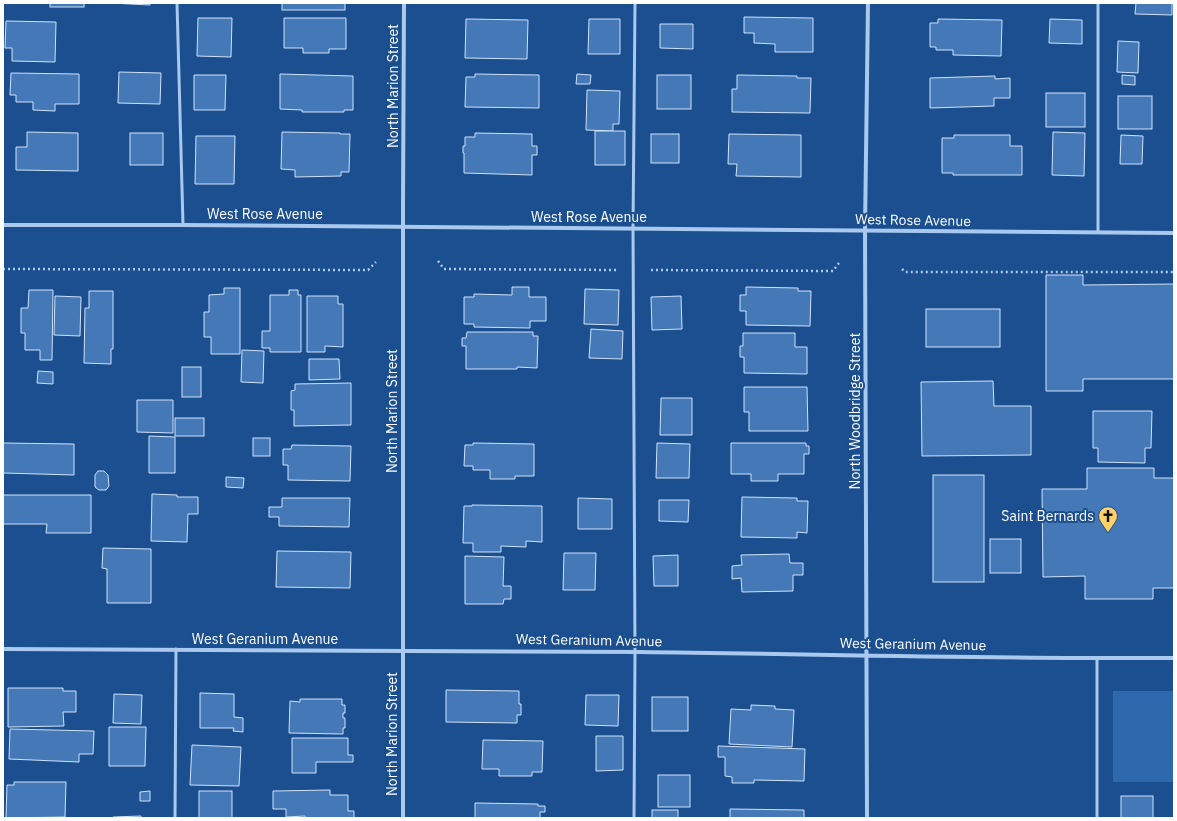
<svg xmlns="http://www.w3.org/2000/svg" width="1177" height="821" font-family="'IBM Plex Sans',sans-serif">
	<rect width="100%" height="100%" fill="#1b4f8f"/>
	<rect fill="#2e69ad" x="1113" y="691" width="61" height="91"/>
	<g fill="#4478b7" stroke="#cfe3fa">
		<rect x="50" y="3" width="34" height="4"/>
		<path d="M110,3H150V5Z"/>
		<rect x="282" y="3" width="63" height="7"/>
		<path d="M1136,3H1172V15L1135,14Z"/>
		<path d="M744,17L813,18V52H775V44L754,43V33H744Z"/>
		<path d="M198,18H232L231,57L197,56Z"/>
		<path d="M284,18H346V49H329V53H303V48H284Z"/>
		<path d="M466,19L528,20L527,59L465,58Z"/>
		<path d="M589,19H620V54H588Z"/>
		<path d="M938,19L1002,20L1001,56L953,55V50H936V47H930V23H938Z"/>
		<path d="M1050,19L1082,20V44L1049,43Z"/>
		<path d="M6,21L56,22L55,62L12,61V48H5Z"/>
		<path d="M660,24H693V49L660,48Z"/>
		<path d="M1118,41L1139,42L1138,73L1117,72Z"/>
		<path d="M119,72L161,73L160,104L118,103Z"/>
		<path d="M11,73L79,74V104H55V111L33,110V102H16V95H10Z"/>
		<path d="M280,74L353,76V110H344V112H302V110L280,109Z"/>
		<path d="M475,74L539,75V108L465,107L466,77H475Z"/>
		<path d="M577,74L591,75L590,84H576Z"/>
		<path d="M194,75H226L225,110H194Z"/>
		<rect x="657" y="75" width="34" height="34"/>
		<path d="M737,75L797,76V78H811L810,113L732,112V89H737Z"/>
		<path d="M1122,75L1135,76V85L1122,84Z"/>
		<path d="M995,76V79L1010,78V98H994V106L930,108V78Z"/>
		<path d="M587,90L620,91L619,124H613V131L586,130Z"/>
		<rect x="1046" y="93" width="39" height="34"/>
		<rect x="1118" y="96" width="34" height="33"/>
		<rect x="595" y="131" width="30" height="34"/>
		<path d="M27,132L78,133V171L16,170V147H27Z"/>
		<path d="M282,132L340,133V134H350L349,172H341V176L295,177V170L281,169Z"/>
		<path d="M1053,132L1085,133L1084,176L1052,175Z"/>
		<rect x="130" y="133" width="33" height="32"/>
		<path d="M475,133L532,134V146H537V155H532V175L464,173V153H463V146H465V137H475Z"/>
		<rect x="651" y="134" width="28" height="29"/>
		<path d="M729,134L801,135V177L736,176L737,164H728Z"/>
		<path d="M954,135H1010V146H1022V175H953V173H942V138H954Z"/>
		<path d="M1121,135L1143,136L1142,164H1120Z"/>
		<path d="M196,136H235L234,184H195Z"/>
		<path d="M1046,275H1083V285L1174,284V379H1083V391H1046Z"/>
		<path d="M512,287H529V297H546V321H530V328L474,327V324H464V297H474V294L512,295Z"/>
		<path d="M746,287L798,288V291H811L810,326L746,325V311H740V295H746Z"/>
		<path d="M224,288H240V354H211V337H204V312H209V295L224,294Z"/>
		<path d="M585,289L619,290L618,325L584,324Z"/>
		<path d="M29,290H53L52,360H40V350H25V333H21V308H28Z"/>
		<path d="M289,290H298V295H301V352H270V348H262V331H270V295H289Z"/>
		<path d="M89,291H113V349H111V364L84,363L85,308H89Z"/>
		<path d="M55,296L81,297L80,336L54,335Z"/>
		<path d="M307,296H338V304H343V347L325,346V352H307Z"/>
		<path d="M681,296L682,329L652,330L651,297Z"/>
		<rect x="926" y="309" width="74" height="38"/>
		<path d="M591,329L623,331L622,359L589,358Z"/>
		<path d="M467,332H533V336H538L537,368L517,367V369H466V346H462V338H466Z"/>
		<path d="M743,333H795V347H807V374L744,373V357H740V346H743Z"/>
		<path d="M242,350L264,351L263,383L241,382Z"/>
		<path d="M309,359H339L340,379L309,380Z"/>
		<rect x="182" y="367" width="19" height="30"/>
		<path d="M38,371L53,372V384L37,383Z"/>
		<path d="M993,381L994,406H1031V455L922,456L921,382Z"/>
		<path d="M351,383V425L294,426V410H291V391L295,390V384Z"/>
		<path d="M744,387H807L808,431H749V412H744Z"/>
		<path d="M661,398H692V435H660Z"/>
		<path d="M137,400H173V433L137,432Z"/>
		<path d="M1093,411H1152L1151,448H1145V463L1098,462V448H1093Z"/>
		<rect x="175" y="418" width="29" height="18"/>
		<path d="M149,436L175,437V473H149Z"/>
		<rect x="253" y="438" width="17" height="18"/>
		<path d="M3,443L74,444V475L3,473Z"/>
		<path d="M473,443L534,444V476H515V479H490V470H473V466H464L465,445H473Z"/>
		<path d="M657,443L690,444L689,478H656Z"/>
		<path d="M731,443H806V446H809V454H804V474H778V481H751V474H731Z"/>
		<path d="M292,445L351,446L350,481L288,480V465H283V449H291Z"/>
		<path d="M1087,468H1154V478H1174V588H1153V599H1085V576L1043,577L1042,489H1087Z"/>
		<path d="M98,471H104L108,475L109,486L106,490H99L95,487V475Z"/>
		<rect x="933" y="475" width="51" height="107"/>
		<path d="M226,477L244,478L243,488L226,487Z"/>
		<path d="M152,494L177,495V497H198V514H188L187,542L151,541Z"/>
		<path d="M3,495H91V533H46L47,524H3Z"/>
		<path d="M742,497L797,498V501H808L807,533L797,532V538L741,537Z"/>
		<path d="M282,498H350L349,527L279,526V517H269V507H282Z"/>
		<path d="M578,498L612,499V529H578Z"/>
		<path d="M659,500H689L688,522L659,521Z"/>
		<path d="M472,505L542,506V542L526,541V547L501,546V552H473V543H463L464,506H472Z"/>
		<rect x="990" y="539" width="31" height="34"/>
		<path d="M103,548L151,549V603H107V569L102,568Z"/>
		<path d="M277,551L351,552L350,588L276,587Z"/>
		<path d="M564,553H596L595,590H563Z"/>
		<path d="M789,554L790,563H803V575H793V591L742,592L741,578L732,579V566L742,565L741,555Z"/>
		<path d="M678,555V586H654L653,556Z"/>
		<path d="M465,556L504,557L503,586H511V599H504L503,604H465Z"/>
		<path d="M8,688H63V691H76V712H63L64,726L8,727Z"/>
		<path d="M446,690L519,691V704H521V715H517V723L446,722Z"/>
		<path d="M200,693L234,694V717L243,718V732L233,731L234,728H200Z"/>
		<path d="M114,694L142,695L141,724L113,723Z"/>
		<path d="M586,695H619L618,726L585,725Z"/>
		<rect x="652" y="697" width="36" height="34"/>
		<path d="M300,699H342V705H345V713H343V718H345V728H343V734L289,733L290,701L300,702Z"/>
		<path d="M751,705L775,706V709L794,710L792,747L729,744L731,709L751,710Z"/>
		<path d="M109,727H146L145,766H109Z"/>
		<path d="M10,729L94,731L93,754H79V762L9,759Z"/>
		<path d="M596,736H623V770L596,771Z"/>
		<path d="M292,738H348V755H353V762H316V773H292Z"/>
		<path d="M483,740L543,741L542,772H532V776H499V769H482Z"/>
		<path d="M192,745L241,747L239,786L190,785Z"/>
		<path d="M718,746L805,749L804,781L754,780V783H732V777L725,776V757H718Z"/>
		<rect x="658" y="775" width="32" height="32"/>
		<path d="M14,782H66L65,817L6,818L7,785H14Z"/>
		<path d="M330,790V795H348V811H354V818H305V816L286,817V809H273V791Z"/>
		<path d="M150,791V801H140V792Z"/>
		<rect x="199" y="791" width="33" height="27"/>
		<rect x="1121" y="796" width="32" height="22"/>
		<path d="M475,803L538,804V806H545V812H540V818H475Z"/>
		<path d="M730,809L804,810V818H730Z"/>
		<rect x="652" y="810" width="26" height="8"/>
		<path d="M141,816V818H113V817Z"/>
	</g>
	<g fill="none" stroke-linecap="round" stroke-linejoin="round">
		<g stroke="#a9c9ee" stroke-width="2.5" stroke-dasharray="2 3" stroke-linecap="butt">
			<path d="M438,261L444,269L616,270"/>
			<path d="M3,269L368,270L376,262"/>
			<path d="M902,269L905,272H1174"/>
			<path d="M651,270L833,271L839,263"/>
		</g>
		<g stroke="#a9c9ee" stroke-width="3">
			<path d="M177,3L183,225"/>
			<path d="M1098,3V232"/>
			<path d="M175,818L176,649"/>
			<path d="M634,818L635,652L633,228L635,3"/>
			<path d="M1097,818V658"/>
		</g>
		<g stroke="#a9c9ee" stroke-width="4">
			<path d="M3,225H183L1174,233"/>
			<path d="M3,649C215,649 427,649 639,652C817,654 996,659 1174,658"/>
			<path d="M403,818V201L404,3"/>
			<path d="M867,818L865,230L868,3"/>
		</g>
	</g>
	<defs>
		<symbol id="church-pin" viewBox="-11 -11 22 30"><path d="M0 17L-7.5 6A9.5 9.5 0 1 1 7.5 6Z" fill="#ffd166" stroke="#1b4f8f"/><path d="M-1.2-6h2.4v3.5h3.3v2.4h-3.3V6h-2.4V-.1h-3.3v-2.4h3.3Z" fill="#111"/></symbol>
	</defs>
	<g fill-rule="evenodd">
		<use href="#church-pin" x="1097" y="505" width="22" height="30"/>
	</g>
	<g text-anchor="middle" stroke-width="4" stroke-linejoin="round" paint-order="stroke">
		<g font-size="14" fill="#fff" stroke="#1b4f8f">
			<text transform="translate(393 86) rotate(-90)" y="5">North Marion Street</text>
			<text x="265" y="219">West Rose Avenue</text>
			<text x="589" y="222">West Rose Avenue</text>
			<text transform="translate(913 220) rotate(1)" y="5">West Rose Avenue</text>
			<text transform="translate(392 411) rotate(-90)" y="5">North Marion Street</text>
			<text transform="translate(855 411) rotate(-90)" y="5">North Woodbridge Street</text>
			<text x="265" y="644">West Geranium Avenue</text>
			<text transform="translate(589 640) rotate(1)" y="5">West Geranium Avenue</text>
			<text transform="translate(913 644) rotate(1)" y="5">West Geranium Avenue</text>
			<text transform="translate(392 734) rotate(-90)" y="5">North Marion Street</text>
		</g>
		<g font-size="14" fill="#fff" stroke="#1b4f8f" text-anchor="end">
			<text x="1094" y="521">Saint Bernards</text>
		</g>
	</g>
	<rect width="1177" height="821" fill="none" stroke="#ffffff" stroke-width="8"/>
</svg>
